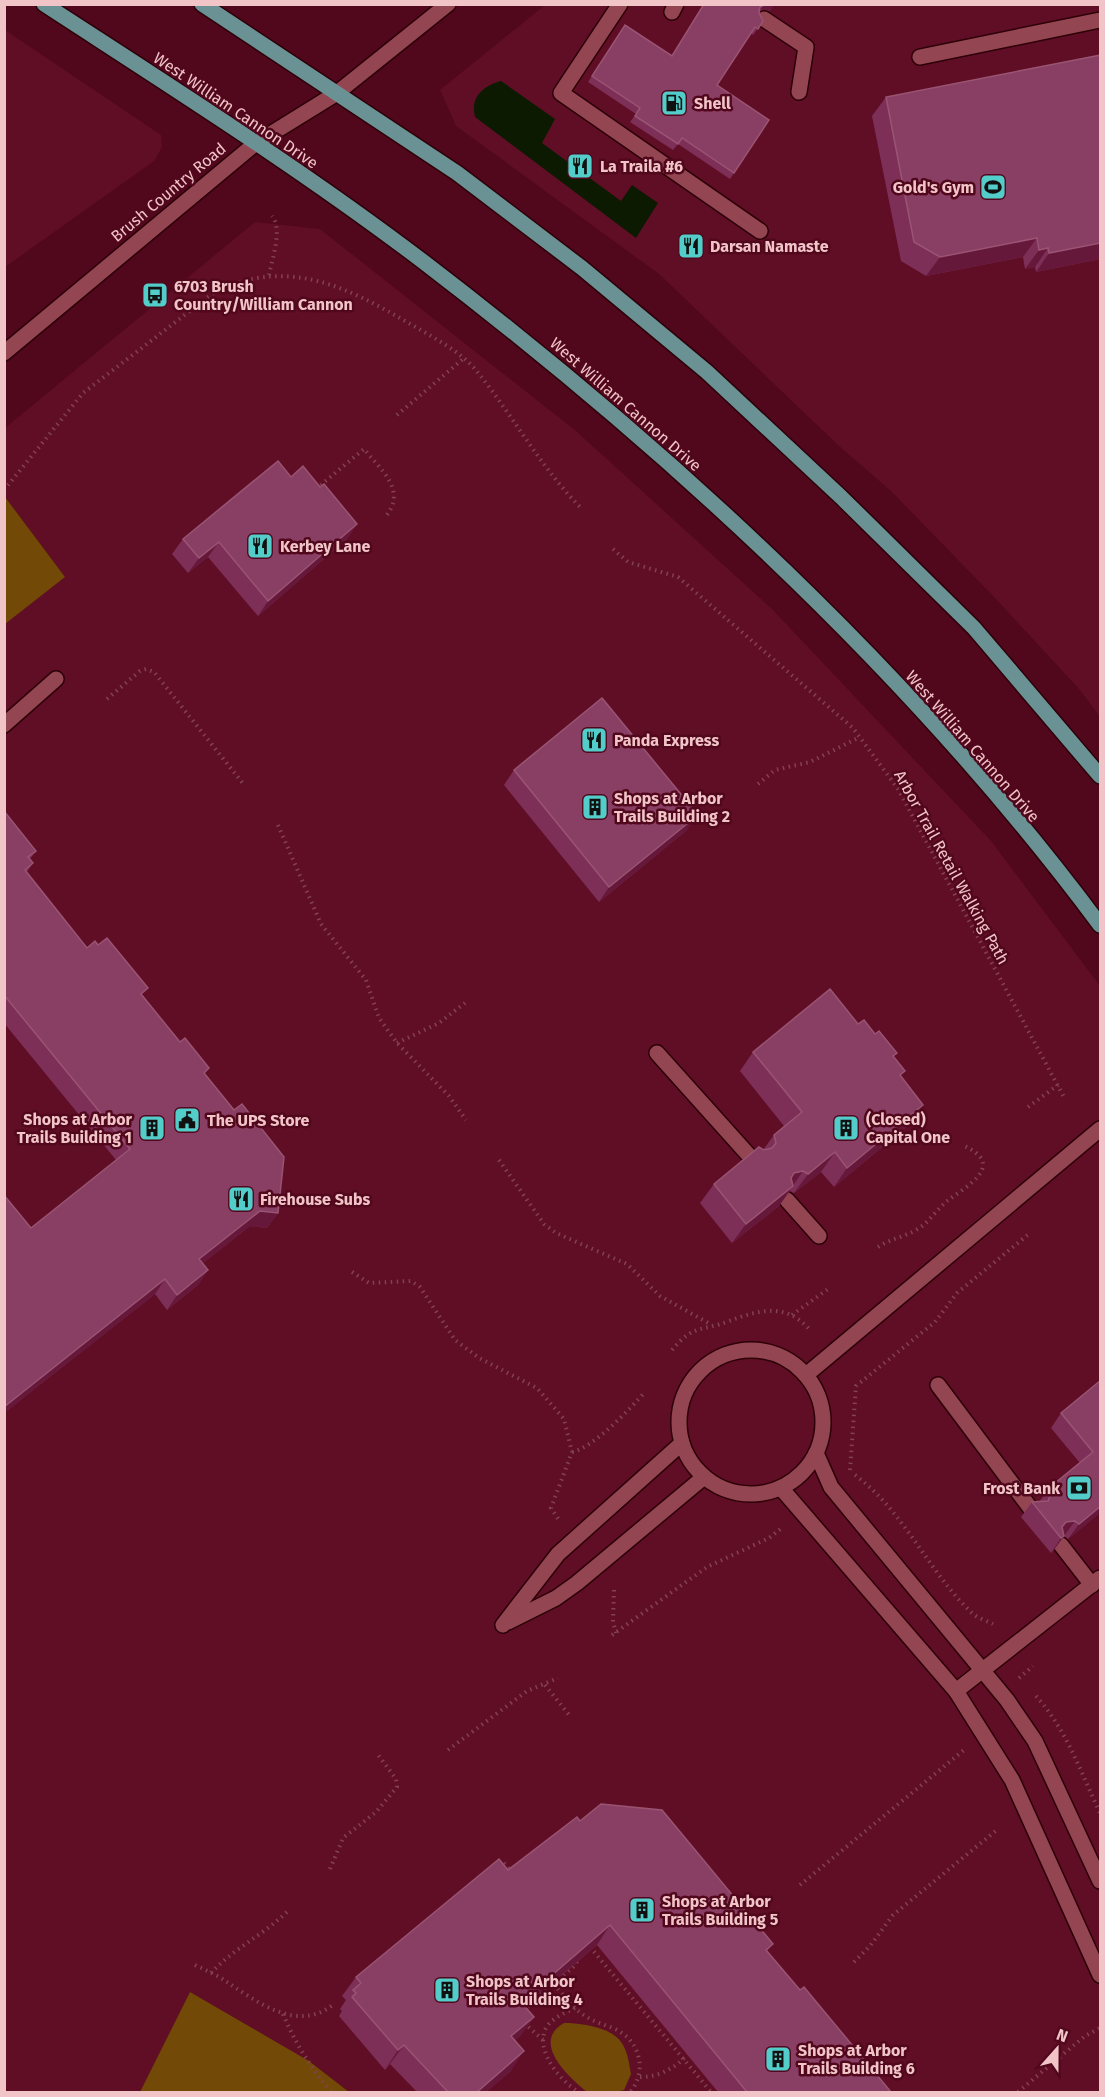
<svg xmlns="http://www.w3.org/2000/svg" width="1105" height="2097" font-family="'Fira Sans',sans-serif">
	<rect width="100%" height="100%" fill="#51071c"/>
	<g fill="#600e25">
		<path d="M545,5H1100V717L1080,690L995,598L892,492L838,445L659,274L456,126L440,90Z"/>
		<path d="M5,30L161,135L162,147L154,161L5,267Z"/>
		<path d="M255,222L320,229L576,431L772,609L991,841L1100,986V2092H349L309,2061L190,1992L140,2092H5L4,624L65,577L5,497V428Z"/>
	</g>
	<g fill="#724906">
		<path d="M5,497L65,577L5,624L4,497Z"/>
		<path d="M190,1992L309,2061L349,2092H140Z"/>
		<path d="M564,2023C580,2023 611,2027 621,2042C628,2051 629,2064 631,2074L624,2090L615,2092H587C567,2076 531,2042 564,2023Z"/>
	</g>
	<path fill="#0d1a02" d="M501,81L555,119L542,143L621,201L632,185L658,203L636,238L475,117C470,97 483,86 501,81Z"/>
	<g fill="none" stroke-linecap="round" stroke-linejoin="round">
		<defs>
			<g id="minor">
				<path d="M620,4L561,93L760,231"/>
				<path d="M672,12L676,4"/>
				<path d="M764,19L806,47L799,92"/>
				<path d="M920,57L1100,20"/>
				<path d="M4,353L256,143L337,93L448,4"/>
				<path d="M4,725L56,679"/>
				<path d="M657,1053L753,1160"/>
				<path d="M787,1200L819,1236"/>
				<circle cx="751" cy="1422" r="72"/>
				<path d="M806,1375L1100,1129"/>
				<path d="M938,1385L1031,1509"/>
				<path d="M816,1453L831,1487L1007,1700L1035,1741L1100,1881"/>
				<path d="M781,1488L956,1691L1012,1780L1100,1975"/>
				<path d="M1061,1545L1092,1585"/>
				<path d="M508,1622L556,1598L577,1583L704,1477"/>
				<path d="M503,1625L558,1554L682,1443"/>
				<path d="M956,1691L1100,1578"/>
			</g>
			<g id="major">
				<path d="M44,4C173,88 303,170 425,263C672,452 914,675 1100,925"/>
				<path d="M202,4L457,173L582,268L707,372L841,497L974,628L1100,776"/>
			</g>
		</defs>
		<use href="#minor" stroke="#2d0008" stroke-width="18"/>
		<use href="#major" stroke="#2d0008" stroke-width="18"/>
		<g stroke="#834251" stroke-width="4" stroke-dasharray="1.5 4.5" stroke-linecap="butt">
			<path d="M269,275C272,259 283,229 272,216"/>
			<path d="M397,415L463,359"/>
			<path d="M316,489L364,449C381,470 407,490 386,516"/>
			<path d="M4,490L83,393L216,291C290,257 347,287 412,325C434,338 458,350 475,369C512,414 539,465 580,507"/>
			<path d="M613,549L628,562L678,577L853,728L898,789L1065,1099"/>
			<path d="M107,699L140,671L146,669L154,672L245,786"/>
			<path d="M758,784L775,770L810,762L860,737"/>
			<path d="M278,825L321,924L366,980L379,1018L397,1043L449,1096L466,1120"/>
			<path d="M397,1043L439,1023L465,1003"/>
			<path d="M1028,1107L1058,1085"/>
			<path d="M499,1160L544,1224L556,1233L627,1264L660,1296L712,1325"/>
			<path d="M878,1247C890,1239 904,1237 916,1230C929,1223 936,1210 947,1201C969,1185 1007,1164 962,1145"/>
			<path d="M352,1272L369,1283L411,1281L420,1287L455,1340L479,1358L537,1388L564,1419L572,1452L551,1508L559,1520"/>
			<path d="M792,1315L828,1289"/>
			<path d="M672,1350C695,1323 701,1332 729,1321C759,1310 786,1302 810,1330"/>
			<path d="M572,1452C593,1448 630,1409 645,1392"/>
			<path d="M850,1470L856,1386L935,1322L957,1293L1030,1233"/>
			<path d="M855,1475C905,1512 928,1572 973,1614C978,1618 987,1621 993,1624"/>
			<path d="M614,1590L613,1622L616,1633"/>
			<path d="M612,1635L707,1567L769,1538L783,1527"/>
			<path d="M1019,1678L1033,1666"/>
			<path d="M545,1685L570,1716"/>
			<path d="M1036,1696C1067,1730 1081,1773 1100,1813"/>
			<path d="M448,1750L527,1691L558,1678"/>
			<path d="M504,1863L511,1871"/>
			<path d="M330,1869L343,1838L376,1812L397,1787L396,1779L376,1752"/>
			<path d="M800,1885L964,1750"/>
			<path d="M590,1947L711,2092"/>
			<path d="M854,1962L870,1946L893,1915L998,1829"/>
			<path d="M195,1965C205,1970 215,1974 224,1980C256,2001 297,2034 334,2004"/>
			<path d="M211,1973C234,1948 262,1936 288,1911"/>
			<path d="M554,1984C564,1996 573,2009 587,2017C596,2023 607,2025 617,2030C641,2042 647,2073 630,2092"/>
			<path d="M575,2008C564,2013 550,2019 545,2030C536,2052 561,2082 579,2092"/>
			<path d="M523,2011L573,1967L579,1959"/>
			<path d="M283,2014C295,2043 311,2068 331,2092"/>
			<path d="M524,2023L543,2040"/>
			<path d="M640,2077C659,2077 676,2068 689,2053"/>
			<path d="M1018,2092L1085,2036L1100,2028"/>
		</g>
		<use href="#minor" stroke="#934652" stroke-width="15"/>
		<use href="#major" stroke="#6a9294" stroke-width="15"/>
	</g>
	<g fill="#7d2f57">
		<path d="M704,4H774L770,11L764,9L759,12V13L763,21L753,35L751,33L717,85L769,120L730,179L678,144L673,150L630,122L636,114L588,82L625,25L672,55Z"/>
		<path d="M886,97L1101,259L1036,272L1035,267L1025,269L1023,257L926,276L901,261L872,116Z"/>
		<path d="M291,477L320,487L357,524L347,539L258,616L208,557L188,573L172,554L183,539Z"/>
		<path d="M514,770L687,830L599,902L504,785Z"/>
		<path d="M4,811L36,851L30,859L33,863L27,872L87,948L98,945L142,996L205,1074L278,1213L267,1228L250,1226L203,1263L208,1270L198,1285L167,1310L155,1294L4,1413V1195L31,1228L116,1160L4,1023Z"/>
		<path d="M858,1024L894,1057L901,1077L910,1124L834,1187L821,1172L794,1193L790,1191L779,1206L732,1243L700,1203L714,1184L763,1150L774,1135L784,1126L740,1071L753,1052Z"/>
		<path d="M1101,1380V1512L1068,1539L1064,1536L1053,1551L1051,1553L1021,1517L1032,1502H1039L1049,1488L1080,1463L1051,1428L1061,1413Z"/>
		<path d="M508,1870L773,1944L767,1951L800,1990L891,2092H718L597,1945L525,2007L534,2017L520,2036L515,2040L511,2071L486,2092H417L390,2064L385,2070L339,2016L342,2011L340,2009L346,2000L342,1996L356,1977Z"/>
	</g>
	<g fill="#66183a">
		<path d="M766,4L774,5L770,11L764,9L756,13L760,7Z"/>
		<path d="M1037,238L1023,257L926,276L940,257Z"/>
		<path d="M1101,243V259L1036,272L1049,253Z"/>
		<path d="M1048,248L1035,267L1025,269L1039,250Z"/>
		<path d="M357,524L347,539L258,616L268,601Z"/>
		<path d="M219,542L208,557L188,573L199,558Z"/>
		<path d="M698,815L687,830L599,902L609,887Z"/>
		<path d="M923,1105L910,1124L834,1187L847,1168Z"/>
		<path d="M835,1152L821,1172L794,1193L808,1174Z"/>
		<path d="M803,1171L779,1206L732,1243L746,1224L781,1192L794,1173Z"/>
		<path d="M260,1211L278,1213L267,1228L250,1226L189,1274L199,1259Z"/>
		<path d="M208,1270L198,1285L167,1310L177,1295Z"/>
		<path d="M165,1279L155,1294L4,1413V1407Z"/>
		<path d="M1101,1506V1512L1068,1539L1079,1524Z"/>
		<path d="M1075,1521L1064,1536L1058,1534L1066,1522Z"/>
		<path d="M1064,1536L1053,1551L1051,1553L1061,1538Z"/>
		<path d="M610,1925L597,1945L507,2021L521,2002Z"/>
		<path d="M534,2017L520,2036L498,2055L511,2036Z"/>
		<path d="M404,2045L390,2064L385,2070L398,2050Z"/>
		<path d="M524,2051L511,2071L486,2092H477Z"/>
	</g>
	<g fill="#893f63" stroke="#9a5473" stroke-width="1.5">
		<path d="M704,4H766L760,7L759,13L763,21L758,29L755,27L717,85L769,120L734,173L682,138L678,144L635,116L640,108L592,76L625,25L672,56Z"/>
		<path d="M1101,55V243L1049,253L1048,248L1039,250L1037,238L940,257L914,242L886,97Z"/>
		<path d="M278,461L291,477L303,466L320,487L324,484L357,524L268,601L219,542L199,558L183,539Z"/>
		<path d="M602,698L698,815L609,887L514,770Z"/>
		<path d="M4,811L36,851L28,857L33,863L25,870L87,948L95,941L98,945L107,938L148,988L141,994L180,1042L185,1038L209,1068L204,1073L234,1110L242,1104L284,1157L278,1213L260,1211L199,1259L208,1270L177,1295L165,1279L4,1407V1195L31,1228L130,1149L4,995Z"/>
		<path d="M830,989L858,1024L864,1020L875,1034L879,1031L897,1053L893,1056L905,1071L900,1075L923,1105L847,1168L835,1152L808,1174L803,1171L794,1173L791,1178L793,1186L746,1224L714,1184L759,1147L764,1150L772,1148L776,1143L774,1135L802,1112L753,1052Z"/>
		<path d="M1101,1380V1506L1079,1524L1075,1521L1066,1522L1062,1527L1064,1536L1061,1538L1032,1502L1048,1501L1051,1493L1049,1488L1093,1452L1061,1413Z"/>
		<path d="M601,1804L662,1810L773,1944L766,1950L800,1990L804,1987L891,2092H747L610,1925L521,2002L534,2017L511,2036L524,2051L477,2092H448L404,2045L398,2050L352,1997L356,1993L353,1990L361,1983L356,1977L499,1859L508,1870L577,1817L580,1821Z"/>
	</g>
	<defs>
		<symbol id="fuel-square" viewBox="-11 -11 22 22"><rect x="-9" y="-9" width="18" height="18" rx="4" fill="#53cdc9" stroke="#51071c"/><path d="M-5.5-6h7V0h2V4h1.3V-2.5L3-4.5l.8-.8L6-3V5H2.5V1h-1V6h-7ZM-4.2-4.7v3.2H.2V-4.7Z" fill="#111"/></symbol>
		<symbol id="restaurant-square" viewBox="-11 -11 22 22"><rect x="-9" y="-9" width="18" height="18" rx="4" fill="#53cdc9" stroke="#51071c"/><path d="M-5-6h1v4h1v-4h1v4h1v-4h1v5L-1.5 .5V6h-2V.5L-5-1ZM5-6V6H3V1.5H1.5Q1.5-4 5-6Z" fill="#111"/></symbol>
		<symbol id="stadium-square" viewBox="-11 -11 22 22"><rect x="-9" y="-9" width="18" height="18" rx="4" fill="#53cdc9" stroke="#51071c"/><path d="M0-5a6.5 5 0 1 0 0 10a6.5 5 0 1 0 0-10ZM-3.5-1.8h7v3.6h-7Z" fill="#111"/></symbol>
		<symbol id="bus-square" viewBox="-11 -11 22 22"><rect x="-9" y="-9" width="18" height="18" rx="4" fill="#53cdc9" stroke="#51071c"/><path d="M-5-6H5V4H4V6H2V4H-2V6H-4V4H-5ZM-3.5-4V0h7V-4ZM-3.5 1.2v1.5H-2V1.2ZM2 1.2v1.5H3.5V1.2Z" fill="#111"/></symbol>
		<symbol id="building-square" viewBox="-11 -11 22 22"><rect x="-9" y="-9" width="18" height="18" rx="4" fill="#53cdc9" stroke="#51071c"/><path d="M-4-6H4V6H1V3H-1V6H-4ZM-2.5-4.3h1.7v1.8h-1.7ZM.8-4.3h1.7v1.8H.8ZM-2.5-1h1.7V.8h-1.7ZM.8-1h1.7V.8H.8Z" fill="#111"/></symbol>
		<symbol id="civic-square" viewBox="-11 -11 22 22"><rect x="-9" y="-9" width="18" height="18" rx="4" fill="#53cdc9" stroke="#51071c"/><path d="M-.6-6.5H3V-4.5H.6V-3L4-1V1h2V6H-6V1h2V-1L-.6-3ZM-1.2 2.5V6h2.4V2.5Z" fill="#111"/></symbol>
		<symbol id="bank-square" viewBox="-11 -11 22 22"><rect x="-9" y="-9" width="18" height="18" rx="4" fill="#53cdc9" stroke="#51071c"/><path d="M-6-4H6V4H-6ZM0-2.3a2.3 2.3 0 1 0 0 4.6a2.3 2.3 0 1 0 0-4.6Z" fill="#111"/></symbol>
	</defs>
	<g fill-rule="evenodd">
		<use href="#fuel-square" x="659" y="88" width="30" height="30"/>
		<use href="#restaurant-square" x="565" y="151" width="30" height="30"/>
		<use href="#stadium-square" x="978" y="172" width="30" height="30"/>
		<use href="#restaurant-square" x="676" y="231" width="30" height="30"/>
		<use href="#bus-square" x="140" y="280" width="30" height="30"/>
		<use href="#restaurant-square" x="245" y="531" width="30" height="30"/>
		<use href="#restaurant-square" x="579" y="725" width="30" height="30"/>
		<use href="#building-square" x="580" y="792" width="30" height="30"/>
		<use href="#civic-square" x="172" y="1105" width="30" height="30"/>
		<use href="#building-square" x="137" y="1113" width="30" height="30"/>
		<use href="#building-square" x="831" y="1113" width="30" height="30"/>
		<use href="#restaurant-square" x="226" y="1184" width="30" height="30"/>
		<use href="#bank-square" x="1064" y="1473" width="30" height="30"/>
		<use href="#building-square" x="627" y="1895" width="30" height="30"/>
		<use href="#building-square" x="432" y="1975" width="30" height="30"/>
		<use href="#building-square" x="763" y="2044" width="30" height="30"/>
	</g>
	<g text-anchor="middle" stroke-width="5" stroke-linejoin="round" paint-order="stroke">
		<g font-size="16" font-weight="bold" fill="#f1c4c8" stroke="#51071c" text-anchor="start">
			<text x="694" y="109">Shell</text>
			<text x="600" y="172">La Traila #6</text>
			<text x="974" y="193" text-anchor="end">Gold's Gym</text>
			<text x="710" y="252">Darsan Namaste</text>
			<text x="174" y="292">6703 Brush<tspan x="174" dy="18">Country/William Cannon</tspan></text>
			<text x="280" y="552">Kerbey Lane</text>
			<text x="614" y="746">Panda Express</text>
			<text x="614" y="804">Shops at Arbor<tspan x="614" dy="18">Trails Building 2</tspan></text>
			<text x="132" y="1125" text-anchor="end">Shops at Arbor<tspan x="132" dy="18">Trails Building 1</tspan></text>
			<text x="866" y="1125">(Closed)<tspan x="866" dy="18">Capital One</tspan></text>
			<text x="207" y="1126">The UPS Store</text>
			<text x="260" y="1205">Firehouse Subs</text>
			<text x="1060" y="1494" text-anchor="end">Frost Bank</text>
			<text x="662" y="1907">Shops at Arbor<tspan x="662" dy="18">Trails Building 5</tspan></text>
			<text x="466" y="1987">Shops at Arbor<tspan x="466" dy="18">Trails Building 4</tspan></text>
			<text x="798" y="2056">Shops at Arbor<tspan x="798" dy="18">Trails Building 6</tspan></text>
		</g>
		<g font-size="16" fill="#f1c4c8" stroke="#51071c">
			<text transform="translate(236 110) rotate(34)" y="6">West William Cannon Drive</text>
			<text transform="translate(168 192) rotate(-40)" y="6">Brush Country Road</text>
			<text transform="translate(626 404) rotate(41)" y="6">West William Cannon Drive</text>
			<text transform="translate(973 746) rotate(49)" y="6">West William Cannon Drive</text>
			<text transform="translate(952 867) rotate(61)" y="6">Arbor Trail Retail Walking Path</text>
		</g>
	</g>
	<rect width="1105" height="2097" fill="none" stroke="#f1c4c8" stroke-width="12"/>
	<g transform="translate(1057 2049) rotate(21)" stroke="#51071c" stroke-width="4.5" paint-order="stroke">
	<path d="M0-4.5L10 22L0 15L-10 22Z" fill="#f1c4c8"/>
	<text y="-9" font-size="16" font-weight="bold" text-anchor="middle" fill="#f1c4c8">N</text>
	</g>
</svg>
